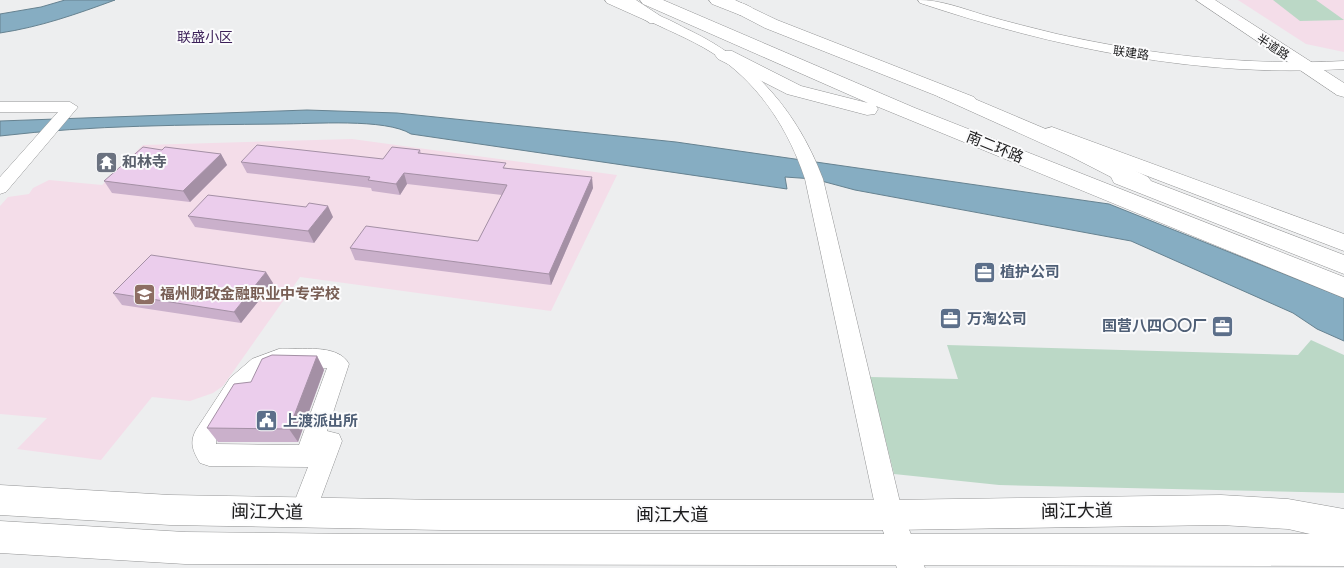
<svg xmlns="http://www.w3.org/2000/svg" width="1344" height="568" font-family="'Varela Round','Noto Sans SC',sans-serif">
	<rect width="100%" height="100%" fill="#edeeef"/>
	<g fill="#f4dde9">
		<path d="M1238,0H1344V52L1306,44Z"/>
		<path d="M352,139L617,175L551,311L300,277L223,386L213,393L190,401L152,397L101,460L17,449L47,418L0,414V206L8,197L29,194L33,188L49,180L102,185L143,145Z"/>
	</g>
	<g fill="#bbd8c6">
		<path d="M1273,0H1316L1344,20L1300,21Z"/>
		<path d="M1311,340L1344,355V493L999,485L894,474L870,377L958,379L947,345L1298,355Z"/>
	</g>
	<g fill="#86adc2" stroke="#668290">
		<path d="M65,0H115C77,14 40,27 0,33V14L41,7Z"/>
		<path d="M307,110L397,113L676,142L1109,204L1344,298V341L1317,329L1293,313L1131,241L855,190L814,179L785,177L787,189L411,134C386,118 311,124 280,124C186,125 93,125 0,136V121Z"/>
	</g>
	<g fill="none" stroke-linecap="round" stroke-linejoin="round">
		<defs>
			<g id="minor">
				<path d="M918,0C941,0 961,8 984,15C1008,22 1033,28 1057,34C1150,55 1249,66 1344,61V69C1200,78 1055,48 920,3Z"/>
				<path d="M656,15C668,18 680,26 691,31C755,62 798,113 823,179L903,515L925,568H897L877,515L805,179C789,131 762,88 720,58C699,43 674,33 651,22L649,19L651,16Z"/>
				<path d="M0,102H70L78,107L6,192L0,194V177L58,112H0Z"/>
				<path d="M279,349C300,350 338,343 349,364L327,431L339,434L342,441L312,522L303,525L294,522L290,513L308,467L209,466L200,463C193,451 189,443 196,430L230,378L252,359ZM280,367L327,368L299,445L216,444V439C233,411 248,379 280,367Z"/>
			</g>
			<g id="major">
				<path d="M605,0H626L657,14L659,17L651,22L645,20L607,3Z"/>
				<path d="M715,0H735L777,20L974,97L977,101L974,105H960L765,28L717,3Z"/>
				<path d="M1196,0H1215L1344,83V97L1337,95Z"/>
				<path d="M1052,127L1344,234V251L1045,137L1042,133L1045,129Z"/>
				<path d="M0,485L170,495L442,500H890L1221,495L1288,499L1344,509V566L185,564L0,553V521L185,532L362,534H1310L1288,529L1221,525L890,530H442L170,525L0,515Z"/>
			</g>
			<g id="highway">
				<path d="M615,0H636L665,19L662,23H650Z"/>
				<path d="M640,0H663L915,108L1344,277V298L876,106L878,109L875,114L867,115L787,94L718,59L715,55L718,51H732L801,86L868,103L643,4Z"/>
				<path d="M709,0C723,0 746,0 755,11L752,15H740L712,4Z"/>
				<path d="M944,86L1086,146L1148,177L1151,181L1344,255V274L1114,183L1111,177L1070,156L937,96L934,92L937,88Z"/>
			</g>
		</defs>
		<use href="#minor" stroke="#939495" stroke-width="1"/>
		<use href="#major" stroke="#939495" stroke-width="1"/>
		<use href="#highway" stroke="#939495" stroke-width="1"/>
		<use href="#minor" fill="#fff" fill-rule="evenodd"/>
		<use href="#major" fill="#fff" fill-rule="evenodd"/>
		<use href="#highway" fill="#fff" fill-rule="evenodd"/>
	</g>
	<g fill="#cab0cb">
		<path d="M162,150L221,154L227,165L190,202L112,193L104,181Z"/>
		<path d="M420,150L421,154L507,168L593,188L551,285L355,260L350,248L478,241L502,195L407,184L400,195L372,191L371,188L247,173L241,162L383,159Z"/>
		<path d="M188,216L333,217L314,243L195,227Z"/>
		<path d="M273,283L241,323L122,305L113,293Z"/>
		<path d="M317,356L324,370L298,442H218L207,428L251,382Z"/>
	</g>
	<g fill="#a490a5">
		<path d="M221,154L227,165L190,202L183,191Z"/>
		<path d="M404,173L407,184L400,195L396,184Z"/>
		<path d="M592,177L593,188L551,285L549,274Z"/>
		<path d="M328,206L333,217L314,243L308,231Z"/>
		<path d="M266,272L273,283L241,323L234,312Z"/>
		<path d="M317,356L324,370L298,442L289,429Z"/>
	</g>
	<g fill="#ebcdec" stroke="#a490a5">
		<path d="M257,145L383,159L392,147L420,150L418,153L506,163L503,168L592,177L549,274L350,248L366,226L478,241L507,185L404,173L396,184L368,180L370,177L241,162Z"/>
		<path d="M143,147L162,150L165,147L221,154L183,191L104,181Z"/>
		<path d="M208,195L306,207L309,203L328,206L308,231L188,216Z"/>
		<path d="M151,255L266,272L234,312L113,293Z"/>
		<path d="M272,355L317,356L289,429L207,428L234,384L251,382L262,359Z"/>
	</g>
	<defs>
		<symbol id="temple-square" viewBox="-11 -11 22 22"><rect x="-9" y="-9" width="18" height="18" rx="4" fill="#6b7280" stroke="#fbfbfc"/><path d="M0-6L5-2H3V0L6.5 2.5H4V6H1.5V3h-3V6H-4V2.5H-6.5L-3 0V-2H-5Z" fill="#fff"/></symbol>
		<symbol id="office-square" viewBox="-11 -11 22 22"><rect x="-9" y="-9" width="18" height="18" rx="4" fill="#5c6f8a" stroke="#fbfbfc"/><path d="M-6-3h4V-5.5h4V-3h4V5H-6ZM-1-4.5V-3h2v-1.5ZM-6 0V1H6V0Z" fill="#fff"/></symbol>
		<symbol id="school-square" viewBox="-11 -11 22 22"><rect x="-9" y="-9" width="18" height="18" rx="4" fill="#8d6e63" stroke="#fbfbfc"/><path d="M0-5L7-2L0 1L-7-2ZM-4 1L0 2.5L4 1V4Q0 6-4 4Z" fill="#fff"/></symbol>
		<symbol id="civic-square" viewBox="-11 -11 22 22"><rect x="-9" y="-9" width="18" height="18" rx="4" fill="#5c6f8a" stroke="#fbfbfc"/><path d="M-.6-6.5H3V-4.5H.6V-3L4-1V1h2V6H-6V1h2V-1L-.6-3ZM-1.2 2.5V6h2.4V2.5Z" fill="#fff"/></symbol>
	</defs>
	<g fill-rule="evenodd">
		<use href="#temple-square" x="94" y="150" width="25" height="25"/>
		<use href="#office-square" x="972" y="260" width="25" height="25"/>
		<use href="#school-square" x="132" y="282" width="25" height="25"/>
		<use href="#office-square" x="938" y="306" width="25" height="25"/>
		<use href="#office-square" x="1210" y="314" width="25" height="25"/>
		<use href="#civic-square" x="254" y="408" width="25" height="25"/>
	</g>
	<g text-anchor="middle" stroke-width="4" stroke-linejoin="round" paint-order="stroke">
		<g font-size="12" fill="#1c1c1d" stroke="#fbfbfc">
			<text transform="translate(1273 47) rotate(33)" y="4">半道路</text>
			<text transform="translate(1131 53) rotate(8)" y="4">联建路</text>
		</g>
		<g font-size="14" fill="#3b1f58" stroke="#fbfbfc">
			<text x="205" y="42">联盛小区</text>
		</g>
		<g font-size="15" fill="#1c1c1d" stroke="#fbfbfc">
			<text transform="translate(995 147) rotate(22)" y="5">南二环路</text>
		</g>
		<g font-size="15" font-weight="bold" fill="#5b616d" stroke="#fbfbfc" text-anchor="start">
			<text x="122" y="167">和林寺</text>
		</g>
		<g font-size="15" font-weight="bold" fill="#4e5e75" stroke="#fbfbfc" text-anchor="start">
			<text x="1000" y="277">植护公司</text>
			<text x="967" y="324">万淘公司</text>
			<text x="1207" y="331" text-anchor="end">国营八四〇〇厂</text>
			<text x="283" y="426">上渡派出所</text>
		</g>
		<g font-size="15" font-weight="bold" fill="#785e54" stroke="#fbfbfc" text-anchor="start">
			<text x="160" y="299">福州财政金融职业中专学校</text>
		</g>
		<g font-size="18" fill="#1c1c1d" stroke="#fbfbfc">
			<text transform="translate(1077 511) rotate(-1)" y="6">闽江大道</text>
			<text transform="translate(267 512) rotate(1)" y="6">闽江大道</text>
			<text x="672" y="521">闽江大道</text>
		</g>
	</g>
</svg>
